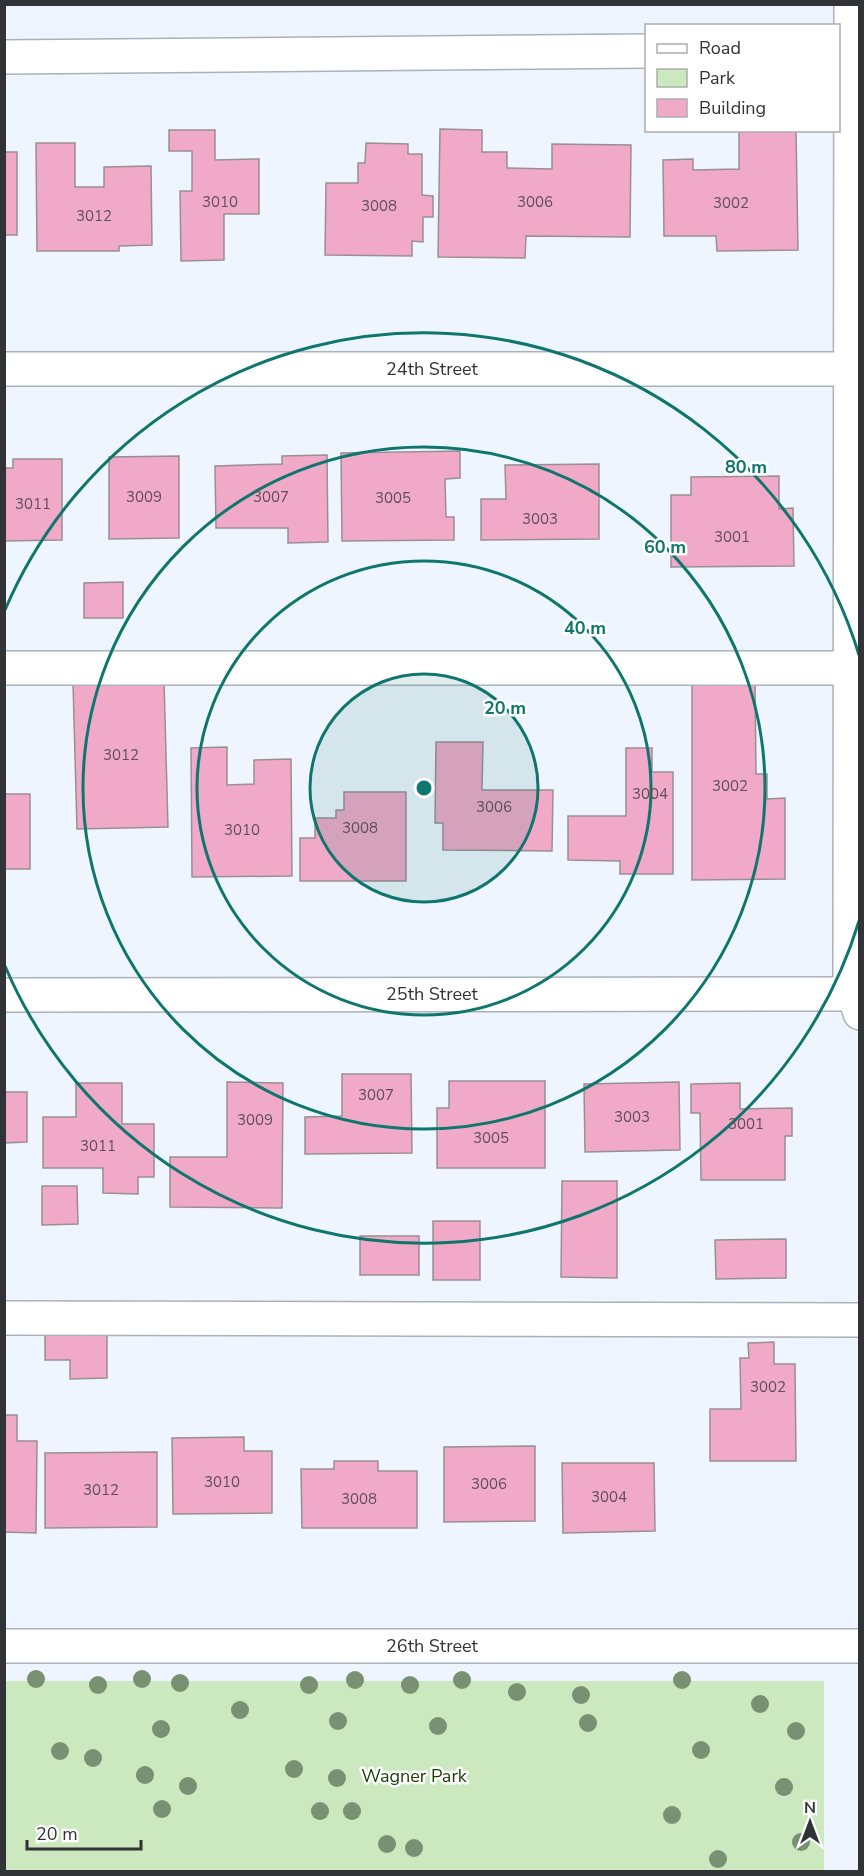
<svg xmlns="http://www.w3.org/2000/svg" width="864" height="1876" font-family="'Nunito Sans',sans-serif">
	<rect width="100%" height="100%" fill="#eff5fe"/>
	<rect fill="#cbe8be" x="5" y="1681" width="819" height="190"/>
	<g fill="#f0a9c7" stroke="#998f93" stroke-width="1.5">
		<path d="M440,129L482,130V152H507V168L552,169V144L631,145L630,237L526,236L525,258L438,257Z"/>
		<path d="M169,130H215V160L259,159V214H224V260L181,261L180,191H192V151H169Z"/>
		<path d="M739,130H796L798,250L717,251L716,236H664L663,160L693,159V170L739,169Z"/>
		<path d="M36,143H75V187H104V167L151,166L152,245L119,246V251H37Z"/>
		<path d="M366,143L408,144V154H422V195L433,196V217H423V242L412,241V256L325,255L326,183H358V163H365Z"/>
		<rect x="4" y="152" width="13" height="83"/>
		<path d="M460,451V478L445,479L446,517H454V540L342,541L341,453Z"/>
		<path d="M327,455L328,542L288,543V528H216L215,466L282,464V456Z"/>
		<path d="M179,456V538L109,539V457Z"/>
		<path d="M13,459H62V540L4,541V468H13Z"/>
		<path d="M599,464V539L481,540V499H506L505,465Z"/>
		<path d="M779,476V509L793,508L794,566L671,567V495H691V477Z"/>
		<path d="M123,582V618H84V583Z"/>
		<path d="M755,679L756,774H767V799L785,798V879L692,880V680Z"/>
		<path d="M164,680L168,827L77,829L73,683Z"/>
		<path d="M436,742H483L482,790H553L552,851L443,850V823H435Z"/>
		<path d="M227,747V785L254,784V760L291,759L292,876L192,877L191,748Z"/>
		<path d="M626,748H652V772H673V874H620V861L568,860V816H626Z"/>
		<path d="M344,792H406V881H300V838H315V818H336V810H344Z"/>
		<rect x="4" y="794" width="26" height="75"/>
		<path d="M342,1074H411L412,1153L305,1154V1117L342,1116Z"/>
		<path d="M449,1081H545V1168H437V1108H449Z"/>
		<path d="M227,1082L283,1083L282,1208L170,1207V1157H227Z"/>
		<path d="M679,1082L680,1150L585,1152L584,1084Z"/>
		<path d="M76,1083H122V1124H154V1177H138V1194L103,1193V1168H43V1117H76Z"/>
		<path d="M740,1083V1109L792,1108V1136H785V1180H701L700,1113H691V1084Z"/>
		<path d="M4,1092H27V1142L4,1143Z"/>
		<path d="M562,1181H617V1278L561,1277Z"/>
		<path d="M42,1186H77L78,1224L42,1225Z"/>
		<rect x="433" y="1221" width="47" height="59"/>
		<rect x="360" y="1236" width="59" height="39"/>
		<path d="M786,1239V1278L716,1279L715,1240Z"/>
		<path d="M107,1328V1378L70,1379V1360H45V1329Z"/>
		<path d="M774,1342V1364H795L796,1461H710V1409H741L740,1358H749L748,1343Z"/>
		<path d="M4,1415H17V1441H37L36,1533L4,1532Z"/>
		<path d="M244,1437V1451H272V1513L173,1514L172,1438Z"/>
		<path d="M535,1446V1521L444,1522V1447Z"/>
		<path d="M157,1452V1527L45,1528V1453Z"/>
		<path d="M334,1461H378V1471H417V1528H302L301,1469H334Z"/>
		<path d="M562,1463H654L655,1531L563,1533Z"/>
	</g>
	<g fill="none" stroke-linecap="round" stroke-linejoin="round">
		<defs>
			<g id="minor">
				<path d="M851,4L850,980L860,1013"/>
				<path d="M4,57L646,51"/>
				<path d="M4,369H860"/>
				<path d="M4,668H860"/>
				<path d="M4,995L860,994"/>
				<path d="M4,1318L860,1320"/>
				<path d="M4,1646H860"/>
			</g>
		</defs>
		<use href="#minor" stroke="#abb1b9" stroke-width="36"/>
		<use href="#minor" stroke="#fff" stroke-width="33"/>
	</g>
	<g fill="#799072">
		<circle cx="36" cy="1679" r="9"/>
		<circle cx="142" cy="1679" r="9"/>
		<circle cx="355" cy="1680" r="9"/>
		<circle cx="462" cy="1680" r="9"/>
		<circle cx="682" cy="1680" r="9"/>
		<circle cx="180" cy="1683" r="9"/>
		<circle cx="98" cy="1685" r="9"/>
		<circle cx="309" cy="1685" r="9"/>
		<circle cx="410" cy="1685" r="9"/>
		<circle cx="517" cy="1692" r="9"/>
		<circle cx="581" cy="1695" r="9"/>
		<circle cx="760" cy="1704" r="9"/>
		<circle cx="240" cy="1710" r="9"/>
		<circle cx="338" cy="1721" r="9"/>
		<circle cx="588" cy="1723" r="9"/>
		<circle cx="438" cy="1726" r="9"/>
		<circle cx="161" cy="1729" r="9"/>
		<circle cx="796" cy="1731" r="9"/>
		<circle cx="701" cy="1750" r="9"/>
		<circle cx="60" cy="1751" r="9"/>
		<circle cx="93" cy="1758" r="9"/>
		<circle cx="294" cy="1769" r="9"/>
		<circle cx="145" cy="1775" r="9"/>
		<circle cx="337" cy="1778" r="9"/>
		<circle cx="188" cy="1786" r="9"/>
		<circle cx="784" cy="1787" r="9"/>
		<circle cx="162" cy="1809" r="9"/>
		<circle cx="320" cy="1811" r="9"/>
		<circle cx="352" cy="1811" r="9"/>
		<circle cx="672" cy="1815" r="9"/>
		<circle cx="801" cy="1842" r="9"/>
		<circle cx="387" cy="1844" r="9"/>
		<circle cx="414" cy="1848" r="9"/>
		<circle cx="718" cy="1859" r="9"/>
	</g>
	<circle cx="424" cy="788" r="114" fill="#0f766e" fill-opacity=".12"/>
	<g fill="none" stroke="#0f766e" stroke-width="3">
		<circle cx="424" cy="788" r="114"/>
		<circle cx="424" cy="788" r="227"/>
		<circle cx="424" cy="788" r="341"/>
		<path d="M859 921A455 455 0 0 1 5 966M5 610A455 455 0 0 1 859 655"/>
	</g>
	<g text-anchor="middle" stroke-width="5" stroke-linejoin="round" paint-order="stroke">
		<g font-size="15" fill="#61505a">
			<text x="220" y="207">3010</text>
			<text x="535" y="207">3006</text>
			<text x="731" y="208">3002</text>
			<text x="379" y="211">3008</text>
			<text x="94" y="221">3012</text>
			<text x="144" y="502">3009</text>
			<text x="271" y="502">3007</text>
			<text x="393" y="503">3005</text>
			<text x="33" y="509">3011</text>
			<text x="540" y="524">3003</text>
			<text x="732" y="542">3001</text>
			<text x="121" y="760">3012</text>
			<text x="730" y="791">3002</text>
			<text x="650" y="799">3004</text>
			<text x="494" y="812">3006</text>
			<text x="360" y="833">3008</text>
			<text x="242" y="835">3010</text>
			<text x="376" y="1100">3007</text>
			<text x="632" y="1122">3003</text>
			<text x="255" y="1125">3009</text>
			<text x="746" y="1129">3001</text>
			<text x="491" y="1143">3005</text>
			<text x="98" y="1151">3011</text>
			<text x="768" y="1392">3002</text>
			<text x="222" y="1487">3010</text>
			<text x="489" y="1489">3006</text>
			<text x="101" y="1495">3012</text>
			<text x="609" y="1502">3004</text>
			<text x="359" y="1504">3008</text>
		</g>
		<g font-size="18" fill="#313336" stroke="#fff">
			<text x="432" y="375">24th Street</text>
			<text x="432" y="1000">25th Street</text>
			<text x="432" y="1652">26th Street</text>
		</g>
		<g font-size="18" fill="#183d00" stroke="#fff">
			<text x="414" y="1782">Wagner Park</text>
		</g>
	</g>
	<circle cx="424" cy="788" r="9" fill="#0f766e" stroke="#fff" stroke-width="3"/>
	<g font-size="18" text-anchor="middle" font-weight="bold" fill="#0f766e" stroke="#fff" stroke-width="5" stroke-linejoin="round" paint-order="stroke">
		<text x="746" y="473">80 m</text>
		<text x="665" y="553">60 m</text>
		<text x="585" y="634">40 m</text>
		<text x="505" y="714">20 m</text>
	</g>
	<rect width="864" height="1876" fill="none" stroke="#313336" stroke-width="12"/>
	<rect x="645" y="24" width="195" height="108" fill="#ffffff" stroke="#adadaf" stroke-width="1.5"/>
	<rect x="657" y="44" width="30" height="9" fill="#ffffff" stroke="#adadaf" stroke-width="1.5"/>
	<text x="699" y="54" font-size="18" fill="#313336">Road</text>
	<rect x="657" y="69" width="30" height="18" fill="#cbe8be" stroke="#adadaf" stroke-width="1.5"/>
	<text x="699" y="84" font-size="18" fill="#313336">Park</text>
	<rect x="657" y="99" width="30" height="18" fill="#f0a9c7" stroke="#adadaf" stroke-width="1.5"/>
	<text x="699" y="114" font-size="18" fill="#313336">Building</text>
	<g transform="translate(810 1822)" stroke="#ffffff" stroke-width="4.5" paint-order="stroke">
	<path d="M0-4.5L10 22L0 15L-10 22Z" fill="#313336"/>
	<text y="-9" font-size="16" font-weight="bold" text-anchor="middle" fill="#313336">N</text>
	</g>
	<path d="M27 1840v9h114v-9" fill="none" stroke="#313336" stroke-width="3"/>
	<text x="36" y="1840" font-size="18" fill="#313336" stroke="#ffffff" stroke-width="4.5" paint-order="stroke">20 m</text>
</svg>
